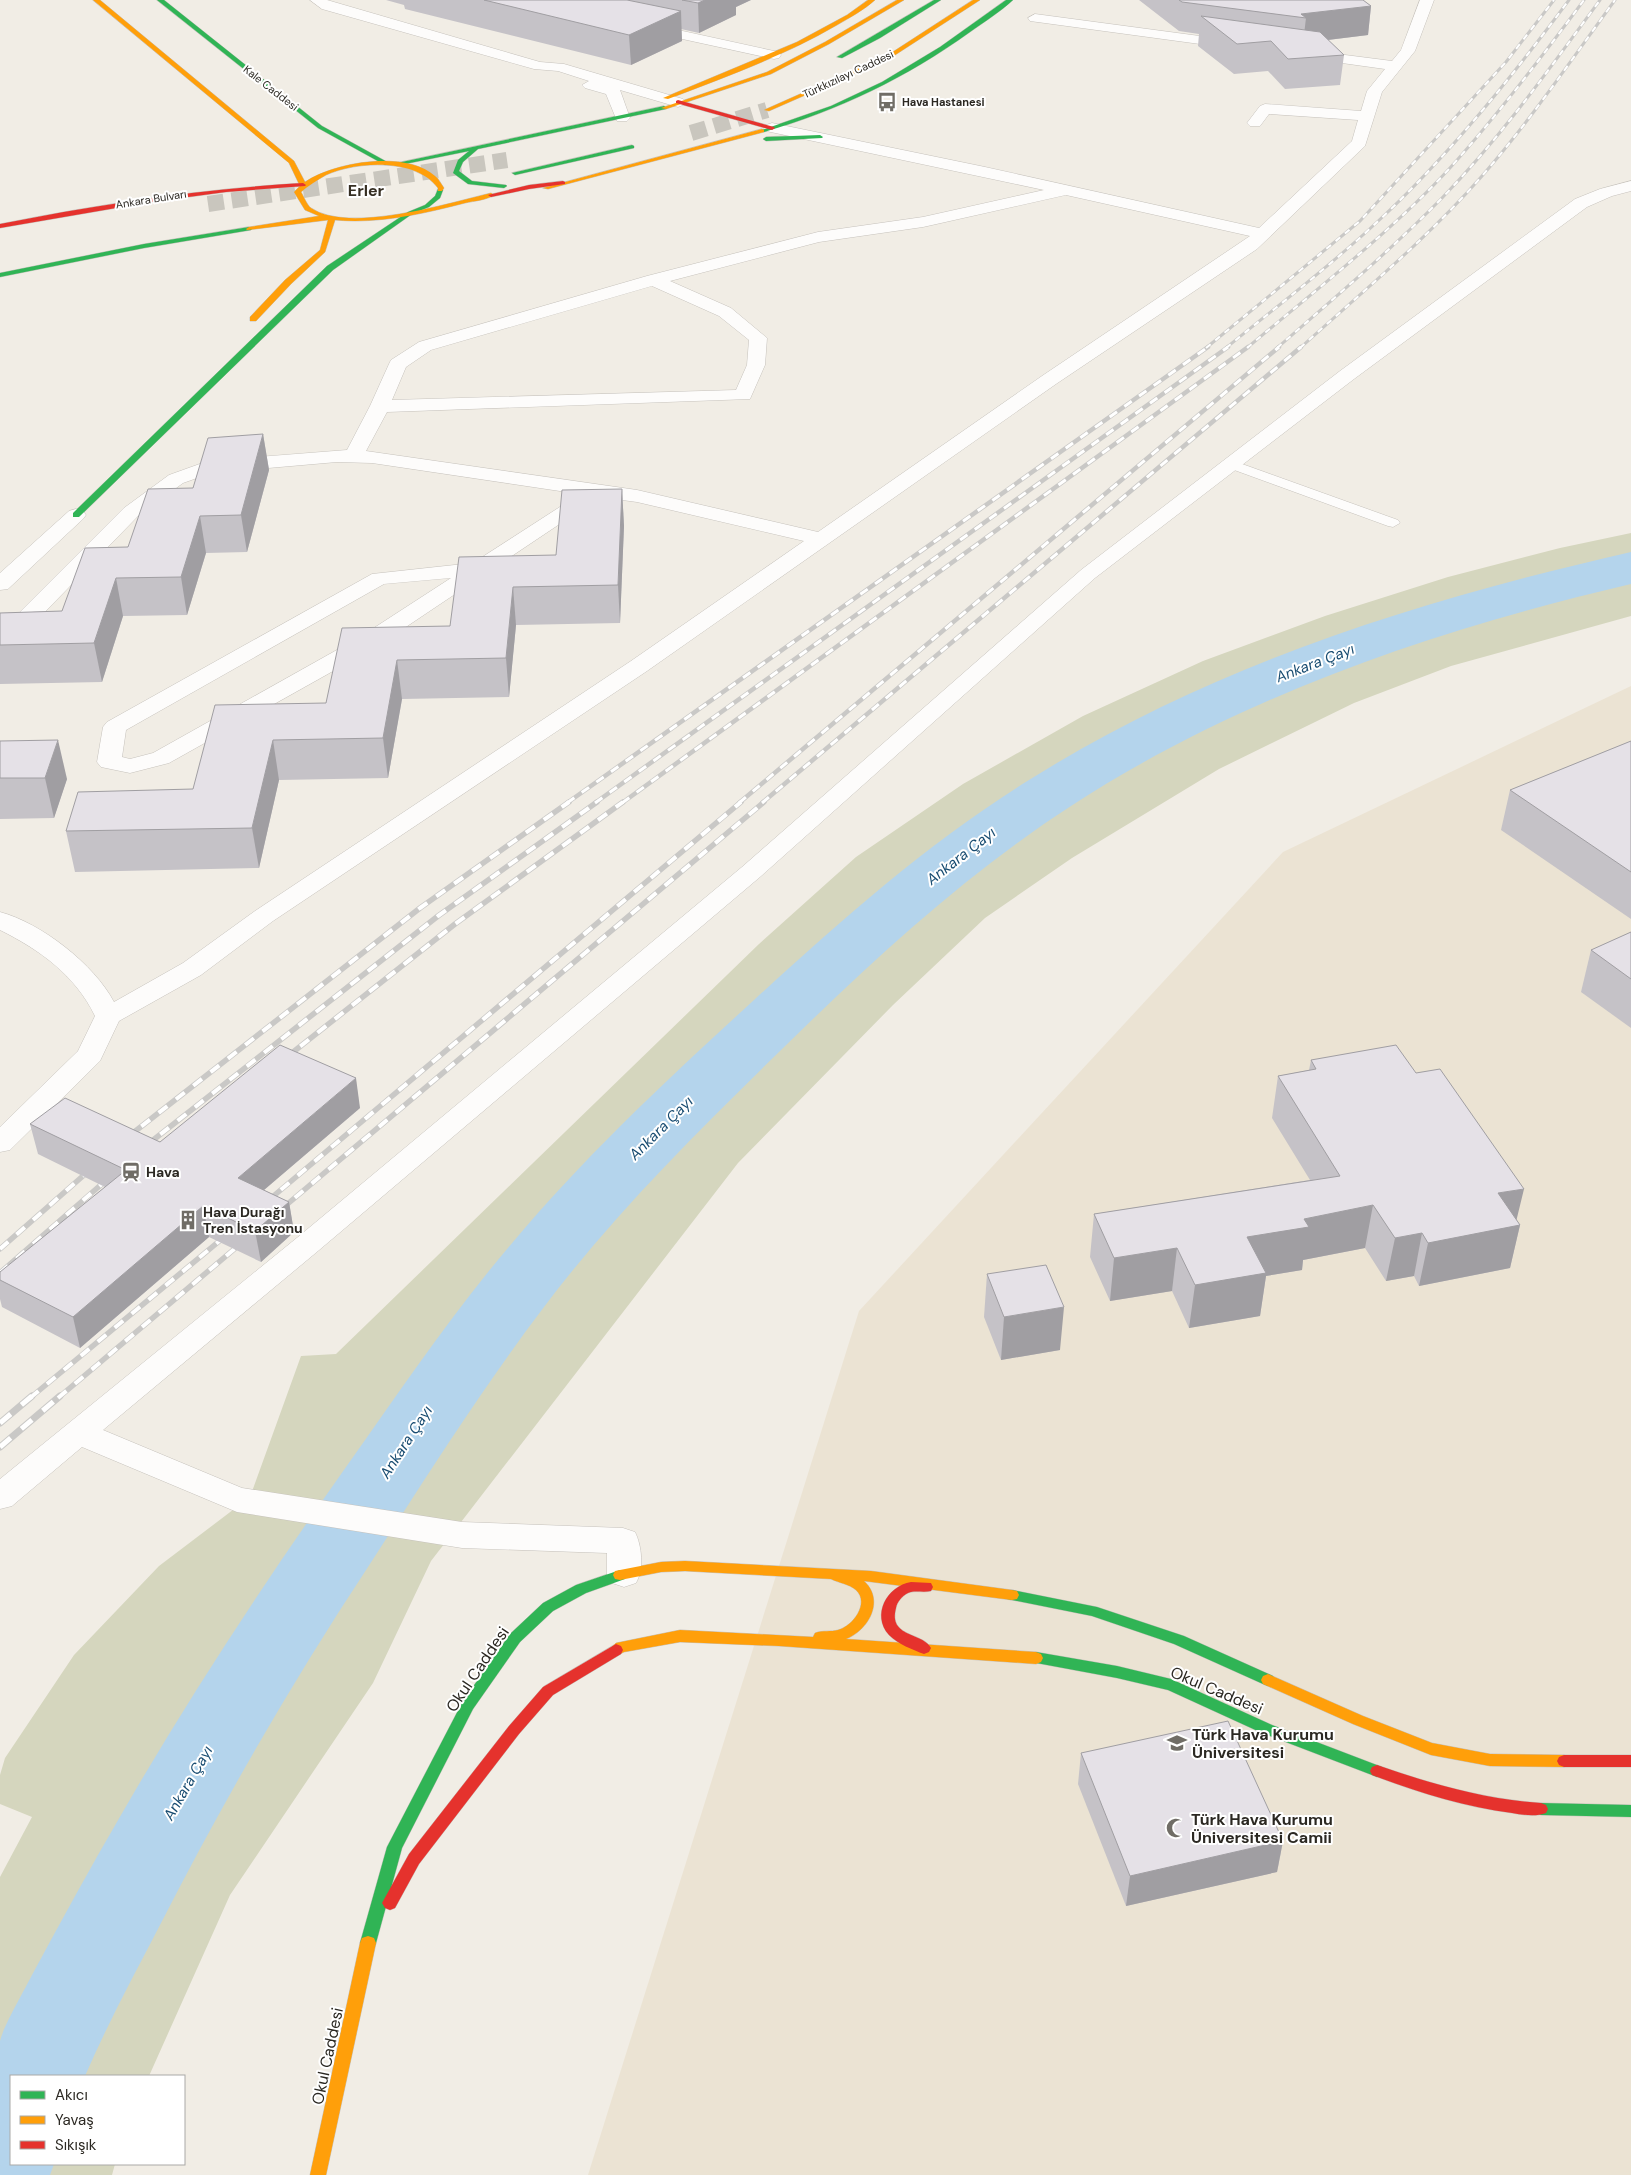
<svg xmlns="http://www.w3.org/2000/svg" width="1631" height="2175" font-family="'DM Sans',sans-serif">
	<rect width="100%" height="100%" fill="#f1ede5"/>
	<path fill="#ebe3d3" d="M1631,686V2175H588L859,1311L1283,852Z"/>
	<path fill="#d5d6be" d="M1631,533V616L1451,666L1354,703L1219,769L1072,858L985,918L893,1005L738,1163L431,1561L373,1683L230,1895L149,2076H11V2164H115L112,2175H0V1877L32,1817L0,1804V1775L5,1758L74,1655L159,1566L250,1497L301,1356L336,1354L759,944L856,857L963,784L1083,716L1203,661L1325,616L1448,577L1560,548Z"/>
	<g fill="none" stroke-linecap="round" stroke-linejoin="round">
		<path fill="#b4d4ec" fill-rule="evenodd" d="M1631,552V584C1435,630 1240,696 1071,806C963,876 871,962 780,1051C697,1132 614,1214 544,1307C481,1390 425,1479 368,1567C292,1682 223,1802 160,1925C134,1975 107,2025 85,2076H11V2164H54L50,2175H0C0,2142 0,2110 0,2077C0,2066 0,2052 0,2041C4,2025 24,1991 32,1975C61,1921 90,1868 121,1815C190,1695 266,1580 346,1467C400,1391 452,1313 513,1242C586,1155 670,1077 754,1000C841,920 929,842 1029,780C1214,664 1421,600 1631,552Z"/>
		<g stroke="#c9c6be" stroke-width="16" stroke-dasharray="16 8" stroke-linecap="butt">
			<path d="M691,133L767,110"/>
			<path d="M208,204L507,160"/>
		</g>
		<defs>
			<path id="lane" d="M1231,460L1398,520L1400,523L1393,527L1388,526L1226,467L1224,464L1226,461Z"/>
			<g id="street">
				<path d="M310,0H327L540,62L564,64L683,99L686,102L683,105L678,107L620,90L630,118L627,121H617L606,94L585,88L582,85L589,81L558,71L534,69L322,9Z"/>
				<path d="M1420,0H1434L1415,51L1382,92L1365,146L1257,249L1056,384L647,671L273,921L201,975L119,1021L100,1061L10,1150L0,1152V1127L78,1051L95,1016C75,975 40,950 0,930V912C41,923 94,964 114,1002L183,963L255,911L631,661L804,541L637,502L600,497L376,647L169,763L130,773L101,767L97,762L103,727L107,722L372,574L473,563L580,494L372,463L337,462L211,473L183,483L138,516L8,650L0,652V632L124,508L169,475L208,461L347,450L370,406L389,364L391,360L419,342L647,276L818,232L923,217L1044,190L766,131L764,128L766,125L772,123L985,167L1259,228L1352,141L1358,120L1269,114L1260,126H1250L1247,123L1260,106L1265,104L1361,111L1367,91L1385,69L1306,58L1301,57L1299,54L1301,51L1306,50L1392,61L1401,50ZM1066,195L1250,236L1042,376L818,532L637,490L366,451L387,412L750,399L765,365L767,338L731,308L670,281L819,242L923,227ZM652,286L719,316L749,340L747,365L736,390L392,400L406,367L431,350ZM451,578L360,637L153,753L130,759L122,757L126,730L384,584Z"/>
				<path d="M1035,14L1237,41L1242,42L1244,45L1242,48L1237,49L1030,21L1028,18Z"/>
				<path d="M646,23L774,51L779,52L781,55L779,58L774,59L641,30L639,27L641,24Z"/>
				<path d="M1631,181V191L1612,196L1587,207L1354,379L1095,578L760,877L318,1251L103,1430L242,1488L462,1522L623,1528L635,1532C642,1546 644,1569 636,1583L624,1587L612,1583L607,1574V1553L462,1548L237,1512L82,1447L12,1506L0,1509V1479L298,1237L742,867L1081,570L1340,371L1575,199L1600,189Z"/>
				<path d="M76,509L83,511L86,515L83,519L8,589L0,590V573L69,511Z"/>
			</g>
			<g id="fast">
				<path d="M157,0H164L322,126L389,163V165H385L318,128Z"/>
				<path d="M934,0H941L880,38L842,58L837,57Z"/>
				<path d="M1006,0H1013C1000,12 984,22 970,32C906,78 839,110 764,132L759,131L831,106L882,82L940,47Z"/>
				<path d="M664,106L667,108L666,109L478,149L463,162L459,171L472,181L506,185L507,186L504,188L468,184L453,173L458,160L469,151L400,165L397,163Z"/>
				<path d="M820,135L823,137L822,138L766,141L763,139L766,137Z"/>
				<path d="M632,145L634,146V148L515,175L512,173Z"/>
				<path d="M438,189L443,190L440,198L429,207L412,214L333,270L79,517H73V513L327,266L408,212L425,205L435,196Z"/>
				<path d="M249,227L252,229L251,230L144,248L0,277V273L144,244Z"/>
				<path d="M620,1570L625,1571L627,1575L625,1579L586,1593L553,1611L520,1642L473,1709L402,1848L376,1943L374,1948L368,1950L362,1948L360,1943L387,1847L463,1701L510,1634L543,1603L576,1585Z"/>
				<path d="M1012,1590L1097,1607L1184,1636L1273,1676L1275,1680L1273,1684L1268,1686L1263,1684L1174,1644L1092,1616L1007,1599L1005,1595L1007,1591Z"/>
				<path d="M1036,1652L1117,1666L1171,1679L1272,1725L1382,1767L1384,1771L1382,1775L1377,1777L1372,1775L1262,1733L1168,1690L1117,1678L1031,1662L1029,1658L1031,1654Z"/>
				<path d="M1541,1803L1631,1805V1817L1541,1815L1536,1813L1534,1809L1536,1805Z"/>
			</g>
			<g id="slow">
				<path d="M93,0H100L294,161L305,182C335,162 405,150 435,176C439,179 441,184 444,188L442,191H438V188C416,158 357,161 326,175C317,180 308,186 301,192C304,197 307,205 311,208C349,234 449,203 491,193L494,195C487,200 474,201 465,203C422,214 379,224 335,220L325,252L291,284L256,321H250V317L285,280L320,250L328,220L247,230L246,229L249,227L319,216L305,210L294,192L300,186L289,163Z"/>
				<path d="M868,0H875C864,10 849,18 837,25C784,56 725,77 668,99L663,98L797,42L847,15Z"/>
				<path d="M897,0H904L829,44L771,74L666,109L661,108L767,72L825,42Z"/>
				<path d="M973,0H980L892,57L769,111L764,110L888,55Z"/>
				<path d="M762,129L764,130V132L548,189L543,188Z"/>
				<path d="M685,1561L871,1571L1012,1590L1017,1591L1019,1595L1017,1599L1012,1600L864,1581C885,1600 869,1630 846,1639L1036,1652L1041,1654L1043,1658L1041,1662L1036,1664L779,1646L680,1642L624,1652L616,1656L611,1654L609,1650L616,1643L680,1630L813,1637L815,1633C823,1630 831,1632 838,1630C853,1626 870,1603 856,1590C849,1584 839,1583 831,1579L685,1571L661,1572L620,1580L615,1579L613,1575L615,1571L620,1570L661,1562Z"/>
				<path d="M1268,1674L1363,1716L1432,1743L1490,1754L1564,1755L1569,1757L1571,1761L1569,1765L1564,1767L1490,1766L1431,1755L1353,1724L1263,1684L1261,1680L1263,1676Z"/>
				<path d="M368,1936L374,1938L376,1943L326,2175H310L360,1943L362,1938Z"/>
			</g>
			<g id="jam">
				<path d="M678,100L774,127L775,128L772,130L676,103V101Z"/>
				<path d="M563,181L565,182V184L529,189L491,197L488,195L529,185Z"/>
				<path d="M303,183L306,185L305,186L226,192L151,202L0,228V224C100,204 201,189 303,183Z"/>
				<path d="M911,1582L931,1583L933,1587L931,1591C923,1593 915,1590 908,1593C902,1596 897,1602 896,1608C888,1638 923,1632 931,1648L929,1652L924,1654C913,1650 898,1644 889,1635C871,1615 887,1586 911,1582Z"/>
				<path d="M616,1644L621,1646L623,1650L621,1654L553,1695L519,1734L419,1864L395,1908L390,1910L385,1908L382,1903L409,1854L509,1726L543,1687Z"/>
				<path d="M1564,1755H1631V1767H1564L1559,1765L1557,1761L1559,1757Z"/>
				<path d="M1377,1765C1431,1784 1484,1799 1541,1803L1546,1805L1548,1809L1546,1813C1536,1817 1523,1815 1512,1813C1464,1807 1417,1792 1372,1775L1370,1771L1372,1767Z"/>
			</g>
		</defs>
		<use href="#lane" stroke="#c6c2bc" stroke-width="1"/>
		<use href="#street" stroke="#c6c2bc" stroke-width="1"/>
		<use href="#fast" stroke="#c6c2bc" stroke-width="1"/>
		<use href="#slow" stroke="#c6c2bc" stroke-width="1"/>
		<use href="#jam" stroke="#c6c2bc" stroke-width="1"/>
		<use href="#lane" fill="#fdfcfb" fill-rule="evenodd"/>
		<use href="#street" fill="#fdfcfb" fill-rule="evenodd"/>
		<use href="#fast" fill="#30b455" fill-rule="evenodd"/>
		<use href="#slow" fill="#ff9f0a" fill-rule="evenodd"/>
		<use href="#jam" fill="#e5322d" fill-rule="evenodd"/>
		<defs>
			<g id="rail-far3">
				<path d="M1206,348L1360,221L1506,62L1554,0"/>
				<path d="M1226,348C1276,307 1328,268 1375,224C1447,158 1511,78 1569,0"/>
				<path d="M1247,348C1313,292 1390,233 1449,169C1497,116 1541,58 1584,0"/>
				<path d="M1277,348C1333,299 1390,251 1442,198C1501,137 1550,68 1600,0"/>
				<path d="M1300,348C1361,293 1427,239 1482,176C1530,121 1572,59 1615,0"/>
			</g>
			<g id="rail-far2">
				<path d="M567,803L1208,347"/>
				<path d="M595,803L1228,347"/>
				<path d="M622,803L1248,347"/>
				<path d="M739,803L1279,347"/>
				<path d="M762,803L1301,347"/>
			</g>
			<g id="rail-far1">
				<path d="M283,1060L455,924L623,802"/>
				<path d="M124,1140L420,908L569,802"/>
				<path d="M143,1148L438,916L597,802"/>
				<path d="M264,1204L741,802"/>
				<path d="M278,1212L764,802"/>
				<path d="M0,1249L92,1168"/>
				<path d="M0,1273L111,1176"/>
				<path d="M30,1398L229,1233"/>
				<path d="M58,1398L245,1240"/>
			</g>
			<g id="rail">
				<path d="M0,1423L32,1396"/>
				<path d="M0,1447L60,1396"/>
			</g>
		</defs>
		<use href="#rail-far3" stroke="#c9c8c6" stroke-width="3"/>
		<use href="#rail-far2" stroke="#c9c8c6" stroke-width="4.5"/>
		<use href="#rail-far1" stroke="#c9c8c6" stroke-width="5.5"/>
		<use href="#rail" stroke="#c9c8c6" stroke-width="7"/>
		<use href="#rail-far3" stroke="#fff" stroke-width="2" stroke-dasharray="6" stroke-linecap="butt"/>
		<use href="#rail-far2" stroke="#fff" stroke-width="3" stroke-dasharray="9" stroke-linecap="butt"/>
		<use href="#rail-far1" stroke="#fff" stroke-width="4" stroke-dasharray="11" stroke-linecap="butt"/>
		<use href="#rail" stroke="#fff" stroke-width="5" stroke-dasharray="14" stroke-linecap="butt"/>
	</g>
	<g fill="#c5c2c7">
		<path d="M386,0H751L736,7V15L699,33L681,29L682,41L631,65L405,9L404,5Z"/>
		<path d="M1139,0H1363L1371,6L1368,35L1328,40L1344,55L1340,85L1285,89L1268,71L1234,74L1198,46L1199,34L1179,31Z"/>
		<path d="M263,434L269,470L247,552L206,553L187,615L123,616L102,682L0,684V613L62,611L128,547L193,488Z"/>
		<path d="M622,489L624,526L620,623L516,625L509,697L402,699L388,778L279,780L259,868L75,872L66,831L193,789L326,703L450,626L556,555Z"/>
		<path d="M0,741L67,779L54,818L0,819Z"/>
		<path d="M1631,741V919L1501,830L1510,790Z"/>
		<path d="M1631,932V1028L1581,992L1591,950Z"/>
		<path d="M1311,1060L1516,1220L1520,1225L1510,1268L1419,1286L1414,1276L1386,1281L1365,1248L1303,1260L1302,1270L1266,1276L1260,1316L1189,1328L1172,1291L1110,1301L1090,1257L1094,1214L1310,1180L1272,1118L1278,1076L1309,1070Z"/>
		<path d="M360,1108L264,1190L289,1202L294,1232L261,1262L209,1237L80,1348L2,1307L0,1299V1272L105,1187L38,1154L30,1124L160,1142Z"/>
		<path d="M987,1274L1060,1350L1001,1360L984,1317Z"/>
		<path d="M1081,1753L1283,1841L1277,1872L1126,1906L1078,1784Z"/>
	</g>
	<g fill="#a09ea2">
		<path d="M705,0H751L736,7V15L699,33L698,3Z"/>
		<path d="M1371,6L1368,35L1303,43L1306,18L1301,14Z"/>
		<path d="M681,11L682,41L631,65L629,35Z"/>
		<path d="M263,434L269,470L247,552L241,515Z"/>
		<path d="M622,489L624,526L620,623L618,585Z"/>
		<path d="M200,516L206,553L187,615L181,577Z"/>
		<path d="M116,578L123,616L102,682L94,643Z"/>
		<path d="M513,587L516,625L509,697L506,658Z"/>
		<path d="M397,660L402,699L388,778L383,738Z"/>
		<path d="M58,740L67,779L54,818L45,778Z"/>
		<path d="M273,740L279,780L259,868L252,828Z"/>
		<path d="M356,1078L360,1108L243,1208L238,1178Z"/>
		<path d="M1524,1189L1515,1226L1520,1225L1510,1268L1419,1286L1428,1243L1498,1193Z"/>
		<path d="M289,1202L294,1232L261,1262L255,1231Z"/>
		<path d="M1373,1205L1365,1248L1303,1260L1302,1270L1266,1276L1260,1316L1189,1328L1195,1285L1247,1237L1304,1219Z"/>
		<path d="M203,1206L209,1237L80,1348L73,1317Z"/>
		<path d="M1422,1233L1414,1276L1386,1281L1395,1238Z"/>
		<path d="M1177,1248L1172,1291L1110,1301L1114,1258Z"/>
		<path d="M1064,1307L1060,1350L1001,1360L1004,1317Z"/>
		<path d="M1283,1841L1277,1872L1126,1906L1130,1876Z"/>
	</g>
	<g fill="#e5e1e7" stroke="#a09ea2">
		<path d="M484,0H627L681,11L629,35Z"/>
		<path d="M682,0H705L698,3Z"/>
		<path d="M1179,0H1363L1371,6L1301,14L1306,18L1182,2Z"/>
		<path d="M1201,16L1320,32L1344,55L1288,59L1271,41L1237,44Z"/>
		<path d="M263,434L241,515L200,516L181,577L116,578L94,643L0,645V613L62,611L85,548L128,547L148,489L193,488L208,438Z"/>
		<path d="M622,489L618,585L513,587L506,658L397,660L383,738L273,740L252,828L66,831L78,792L193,789L215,705L326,703L342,628L450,626L459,557L556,555L562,490Z"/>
		<path d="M58,740L45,778H0V741Z"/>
		<path d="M1631,741V872L1510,790Z"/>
		<path d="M1631,932V979L1591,950Z"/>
		<path d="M280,1045L356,1078L238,1178L289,1202L255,1231L203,1206L73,1317L0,1280V1272L126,1170L30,1124L65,1098L160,1142Z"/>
		<path d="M1396,1045L1416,1073L1440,1069L1524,1189L1498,1193L1520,1225L1428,1243L1422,1233L1395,1238L1373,1205L1304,1219L1309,1227L1247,1237L1266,1273L1195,1285L1177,1248L1114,1258L1094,1214L1340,1176L1278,1076L1316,1069L1311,1060Z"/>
		<path d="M1046,1265L1064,1307L1004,1317L987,1274Z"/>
		<path d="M1228,1721L1283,1841L1130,1876L1081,1753Z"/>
	</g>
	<defs>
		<symbol id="bus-bare" viewBox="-9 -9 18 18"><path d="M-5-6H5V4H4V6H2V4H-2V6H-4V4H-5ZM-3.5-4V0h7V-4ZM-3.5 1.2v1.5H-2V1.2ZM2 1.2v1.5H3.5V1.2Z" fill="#706d66" stroke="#fff" stroke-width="2.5" paint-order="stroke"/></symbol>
		<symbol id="station-bare" viewBox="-9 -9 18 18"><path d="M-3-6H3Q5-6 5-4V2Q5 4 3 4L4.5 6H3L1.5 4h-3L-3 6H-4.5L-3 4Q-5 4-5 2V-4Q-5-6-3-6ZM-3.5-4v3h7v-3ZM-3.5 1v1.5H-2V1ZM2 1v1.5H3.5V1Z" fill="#706d66" stroke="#fff" stroke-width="2.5" paint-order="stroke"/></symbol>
		<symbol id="building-bare" viewBox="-9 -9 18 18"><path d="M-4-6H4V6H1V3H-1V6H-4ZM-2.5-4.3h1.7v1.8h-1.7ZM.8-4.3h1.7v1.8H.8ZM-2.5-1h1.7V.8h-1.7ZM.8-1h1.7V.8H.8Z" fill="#706d66" stroke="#fff" stroke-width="2.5" paint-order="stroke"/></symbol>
		<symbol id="university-bare" viewBox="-9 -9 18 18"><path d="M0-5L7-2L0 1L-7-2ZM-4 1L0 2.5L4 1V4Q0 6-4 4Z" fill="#706d66" stroke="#fff" stroke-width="2.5" paint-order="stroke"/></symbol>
		<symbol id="mosque-bare" viewBox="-9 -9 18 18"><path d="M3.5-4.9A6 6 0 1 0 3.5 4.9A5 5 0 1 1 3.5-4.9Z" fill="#706d66" stroke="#fff" stroke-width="2.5" paint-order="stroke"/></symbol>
	</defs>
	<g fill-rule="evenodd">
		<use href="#bus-bare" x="873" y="88" width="28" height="28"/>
		<use href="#station-bare" x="117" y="1158" width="28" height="28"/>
		<use href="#building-bare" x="174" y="1206" width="28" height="28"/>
		<use href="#university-bare" x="1163" y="1729" width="28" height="28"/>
		<use href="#mosque-bare" x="1162" y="1814" width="28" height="28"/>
	</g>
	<g text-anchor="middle" stroke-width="4" stroke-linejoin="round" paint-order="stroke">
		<g font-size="11" fill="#2b2822" stroke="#fff">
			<text transform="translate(848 74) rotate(-25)" y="4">Türkkızılayı Caddesi</text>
			<text transform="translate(271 88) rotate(38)" y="4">Kale Caddesi</text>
			<text transform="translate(151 199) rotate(-9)" y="4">Ankara Bulvarı</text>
		</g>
		<g font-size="11" font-weight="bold" fill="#2b2822" stroke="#fff" text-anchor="start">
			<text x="902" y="106">Hava Hastanesi</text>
		</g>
		<g font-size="14" font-weight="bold" fill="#2b2822" stroke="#fff" text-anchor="start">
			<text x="146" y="1177">Hava</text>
			<text x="203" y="1217">Hava Durağı<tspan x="203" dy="16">Tren İstasyonu</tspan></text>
		</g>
		<g font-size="15" font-style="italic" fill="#184c71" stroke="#fff">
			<text transform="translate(1315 663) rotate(-21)" y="5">Ankara Çayı</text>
			<text transform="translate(961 856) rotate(-38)" y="5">Ankara Çayı</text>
			<text transform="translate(661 1128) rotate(-45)" y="5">Ankara Çayı</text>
			<text transform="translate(406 1442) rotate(-57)" y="5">Ankara Çayı</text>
			<text transform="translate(188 1783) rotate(-60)" y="5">Ankara Çayı</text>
		</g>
		<g font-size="16" font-weight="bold" fill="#362f23" stroke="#fff">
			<text x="366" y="196">Erler</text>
		</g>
		<g font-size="16" fill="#2b2822" stroke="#fff">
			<text transform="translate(477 1669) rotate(-56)" y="6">Okul Caddesi</text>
			<text transform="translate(1217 1690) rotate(23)" y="6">Okul Caddesi</text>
			<text transform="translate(327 2056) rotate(-78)" y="6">Okul Caddesi</text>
		</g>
		<g font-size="16" font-weight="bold" fill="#2b2822" stroke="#fff" text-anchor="start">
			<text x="1192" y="1740">Türk Hava Kurumu<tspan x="1192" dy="18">Üniversitesi</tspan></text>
			<text x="1191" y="1825">Türk Hava Kurumu<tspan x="1191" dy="18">Üniversitesi Camii</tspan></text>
		</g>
	</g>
	<rect x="10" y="2075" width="175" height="90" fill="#ffffff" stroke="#aaa9a7"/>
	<rect x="20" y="2091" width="25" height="8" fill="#30b455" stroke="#aaa9a7"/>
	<text x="55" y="2100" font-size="15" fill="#2b2822">Akıcı</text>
	<rect x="20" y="2116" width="25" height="8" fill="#ff9f0a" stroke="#aaa9a7"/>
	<text x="55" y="2125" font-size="15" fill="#2b2822">Yavaş</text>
	<rect x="20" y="2141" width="25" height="8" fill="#e5322d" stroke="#aaa9a7"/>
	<text x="55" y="2150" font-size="15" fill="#2b2822">Sıkışık</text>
</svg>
